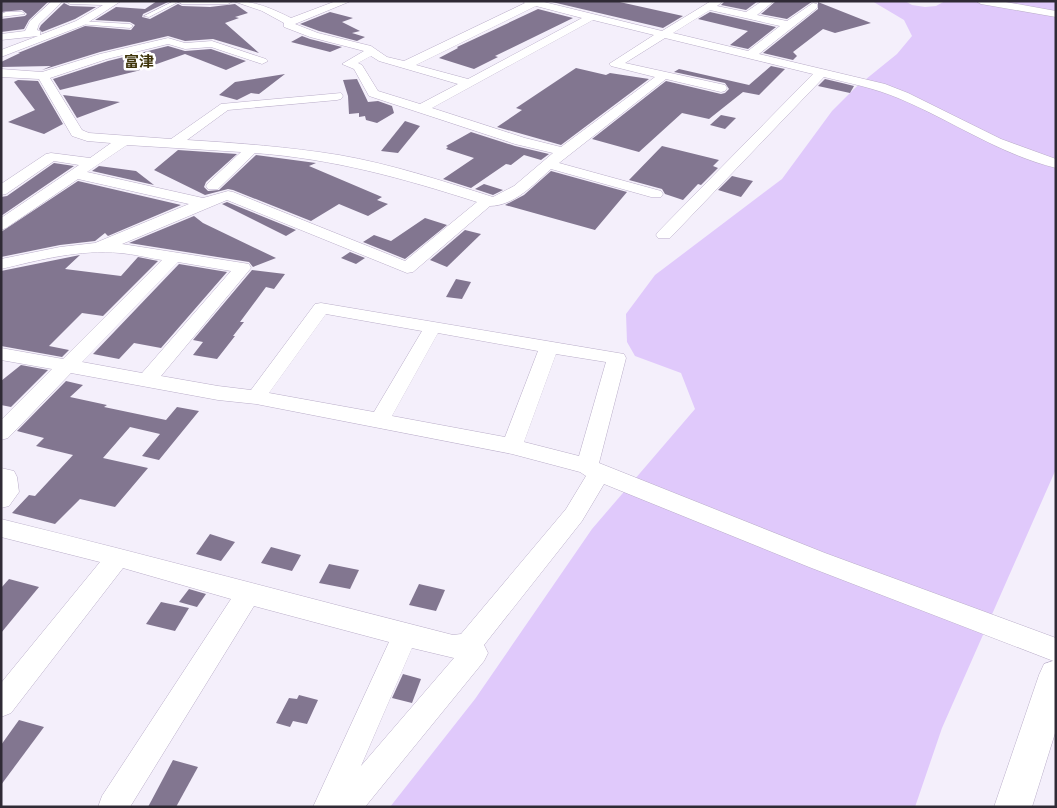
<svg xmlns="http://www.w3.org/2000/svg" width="1057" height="808" font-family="'Alegreya Sans','Noto Sans JP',sans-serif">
	<rect width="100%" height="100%" fill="#f4effb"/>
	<path fill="#e0c9fb" d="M872,1H905L912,5L925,7L936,6L945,1H1056V469L942,728L915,807H390L475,699L592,529L695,409L681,373L635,356L627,342L626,314L655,275L782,179L832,111L855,88L897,54L912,36L904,20Z"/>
	<g fill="#827690">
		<path d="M49,1L29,20L24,29L1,32V19L25,16L27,14L22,10L1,12V2Z"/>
		<path d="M157,1L168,2L143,14L142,17L150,19L178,4L182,6L210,7L235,4L248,13L235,17L239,18L225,23L259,53L213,39L185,41L168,36L100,52L42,70L51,66L1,67V62L20,53H18L85,26L131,30L135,25L130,22L95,20L116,7L145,9Z"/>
		<path d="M554,1H615L683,16L663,28L552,2Z"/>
		<path d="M725,1H758L746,10L721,5Z"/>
		<path d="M776,1H813L787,19L761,14Z"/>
		<path d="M818,2L871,23L835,33L823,29L793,52L797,56L793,60L763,53L818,9Z"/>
		<path d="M64,3L70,6L96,7L75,19L42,32L39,29L41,25Z"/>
		<path d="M538,9L573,18L495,56L498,57L474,69L439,58L458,48L457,47Z"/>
		<path d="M330,12L353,18L342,22L360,31L352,33L365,37L357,41L319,31L300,24Z"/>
		<path d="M710,12L776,27L748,49L730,45L748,31L698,19Z"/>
		<path d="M302,36L310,39L342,47L330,52L291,42Z"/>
		<path d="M168,46L185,51L211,49L246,61L226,70L185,54L137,71L60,90L53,79L108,61Z"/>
		<path d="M771,66L785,69L759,95L743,92L709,119L682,113L639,152L592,139L666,81L721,94L725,93L729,89L725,83L674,72L679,69L749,85Z"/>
		<path d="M576,68L606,75L610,73L649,79L561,145L497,127L522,110L516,108Z"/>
		<path d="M285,74L259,94L251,93L237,100L219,95L235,82Z"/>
		<path d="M357,79L368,102L378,101L392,106L394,113L377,123L366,120L365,116L359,117V113L349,114L348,96L343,80Z"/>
		<path d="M825,79L842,83L854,86L850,93L818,86Z"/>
		<path d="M18,80L38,81L63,124L44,134L8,122L35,110L14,82Z"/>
		<path d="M63,95L120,102L77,118Z"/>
		<path d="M721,115L736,118L725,129L710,125Z"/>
		<path d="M405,121L420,126L398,153L381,151Z"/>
		<path d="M471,132L515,146L549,154L541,160L524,155L511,165L506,164L471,188L443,179L474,158L446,149L448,147L446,146Z"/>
		<path d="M662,146L719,160L713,166L718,168L701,185L698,184L683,200L665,194L662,189L629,180Z"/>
		<path d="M178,150L237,154L206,182L204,187L208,191L219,190L256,155L316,163L309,166L382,197L377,200L388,204L368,216L339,204L311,221L233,190L228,189L205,195L154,170Z"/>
		<path d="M54,163L74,166L1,216V197L7,196Z"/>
		<path d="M99,166L136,171L154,185L92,171Z"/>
		<path d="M551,171L627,192L595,230L505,205L524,195Z"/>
		<path d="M732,176L753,181L741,197L718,190Z"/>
		<path d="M78,181L181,205L108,236L105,233L95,241L60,245L1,257V232Z"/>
		<path d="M484,184L503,190L493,195L475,189Z"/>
		<path d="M227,202L296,230L286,236L222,204Z"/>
		<path d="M194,216L203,223L276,258L253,267L249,262L129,243Z"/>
		<path d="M425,218L447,225L405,259L363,242L374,235L391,241Z"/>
		<path d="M465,230L481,234L447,267L430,260Z"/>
		<path d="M350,252L365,258L356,264L341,258Z"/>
		<path d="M80,255L65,269L121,276L138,257L158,261L103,316L82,313L49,346L69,350L62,357L1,346V271Z"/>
		<path d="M179,264L227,272L161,348L134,343L119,359L93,354Z"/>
		<path d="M252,270L285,274L274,289L266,287L240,322H244L233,336H235L217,359L193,355L203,342L193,340Z"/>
		<path d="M456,279L471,282L462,299L446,297Z"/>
		<path d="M21,365L48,370L11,407L1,405V381Z"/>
		<path d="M66,381L83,385L70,397L107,405L104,407L166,420L177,407L199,411L159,460L142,456L160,434L130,427L103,458L148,468L115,507L80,499L55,524L12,513L29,495L35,496L73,455L36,446L44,438L17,431Z"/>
		<path d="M210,534L235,542L221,561L196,554Z"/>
		<path d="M271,547L301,555L292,571L261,563Z"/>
		<path d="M329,564L359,570L350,589L319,583Z"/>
		<path d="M9,579L39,587L1,633V588Z"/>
		<path d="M419,584L445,590L436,611L409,605Z"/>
		<path d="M189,589L206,594L197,607L179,602Z"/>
		<path d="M161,602L189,608L175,631L146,624Z"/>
		<path d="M403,674L421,679L412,703L392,698Z"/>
		<path d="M299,695L318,700L307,724L293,721L290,727L276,723L289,698L297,699Z"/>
		<path d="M19,720L44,727L1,785V745Z"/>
		<path d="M173,760L198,767L176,807H148Z"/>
	</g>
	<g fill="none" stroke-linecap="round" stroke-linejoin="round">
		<defs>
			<g id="service">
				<path d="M174,1H180L149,17L144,16Z"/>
				<path d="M6,12H22L25,14L1,17V14Z"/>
				<path d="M80,21L130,24L133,26L130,28L78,24V22Z"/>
			</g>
			<g id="minor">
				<path d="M52,1H63L39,24L37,30L40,31V35L76,21L103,5L70,4L65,1H121L84,25L1,57V50L38,36L1,40V34L25,31L30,21Z"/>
				<path d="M177,1H233L228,4H182Z"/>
				<path d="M233,1C255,1 271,8 291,18L336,1H351L295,24L318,33L371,46L387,57L404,61L525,3L522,1H540L662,31L711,1H723L717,6L746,12L762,1H774L757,15L787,21L813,3L817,4V8L759,54L885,84L908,93L1001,139L1056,159V168C999,154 951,120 898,98C874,88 849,83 824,77L670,238H658L656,235L658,232L813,74L665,38L625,63L725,85L727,88L725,91L721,92L666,79L559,163L661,191L663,194L661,197H651L551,169C534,184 514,206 490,206L413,272L407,273L227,200L122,244L243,263L249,264L251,268L161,376L218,386L251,390L315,304L321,303L624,354L626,358L599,463L825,553L1056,638V662L809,567L604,484L582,521L484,645L488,653L484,661L365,807H313L389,642L254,606L130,807H98L102,796L231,599L123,568L11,713L1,717V683L100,562L1,537V519C152,556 303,597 453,635L461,634L566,509L586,476L580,472L512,454L256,404L218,400L71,373L8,438L1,440V420L52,369L1,360V348L63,359L162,260C148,258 134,254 120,253C81,249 39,260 1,269V259L60,247L95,243L189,204L78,179L6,228L1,230V218L79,165L54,161L6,194L1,195V184L46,154L51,153L90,158L111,143L87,141L72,136L39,79L1,77V69L42,72L100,54L168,38L185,43L212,41L266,59L268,61L262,64L211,47L185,49L168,44L107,59L50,78L82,130L89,133L171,139L221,104L341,93L343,96L341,99L337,100L228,110L187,140C238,143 289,147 339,155C391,164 443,181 493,197L514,186L553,153L515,144L369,96L354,69L342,64L364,51L310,37L284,27V23L262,11ZM536,6L582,18L468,79L416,65ZM710,10L780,26L748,51L673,33ZM593,20L654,35L609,64L611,66L655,77L561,147L525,138L432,108ZM371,56L379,61L458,84L420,104L378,91L362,65L358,63ZM127,145L241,152L208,183L206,186L208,189H218L255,153C334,159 402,178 477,202L405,261L233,192L228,191L203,198L87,172ZM178,262L231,271L142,373L82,362ZM326,314L422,331L374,412L269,393ZM438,333L538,351L505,437L392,416ZM556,354L606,362L579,456L524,442ZM412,648L454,658L361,766Z"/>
				<path d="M976,1H1000L1056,11V17L981,4Z"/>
				<path d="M1,468L14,471L17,477L19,492L9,506L1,508Z"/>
			</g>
			<path id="tertiary" d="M1056,660V730L1032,807H994L1039,675L1044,664Z"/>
		</defs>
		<use href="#service" stroke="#baaec9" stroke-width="1"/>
		<use href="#minor" stroke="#baaec9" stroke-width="1"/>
		<use href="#tertiary" stroke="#baaec9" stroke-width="1"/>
		<use href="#service" fill="#fff" fill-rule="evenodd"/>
		<use href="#minor" fill="#fff" fill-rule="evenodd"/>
		<use href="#tertiary" fill="#fff" fill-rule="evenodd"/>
	</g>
	<g text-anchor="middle" stroke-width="5" stroke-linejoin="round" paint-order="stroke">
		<g font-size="15" font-weight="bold" fill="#3f350a" stroke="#fff">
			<text x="139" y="67">富津</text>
		</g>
	</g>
	<rect width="1057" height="808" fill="none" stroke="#2f2a35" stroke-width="5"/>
</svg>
